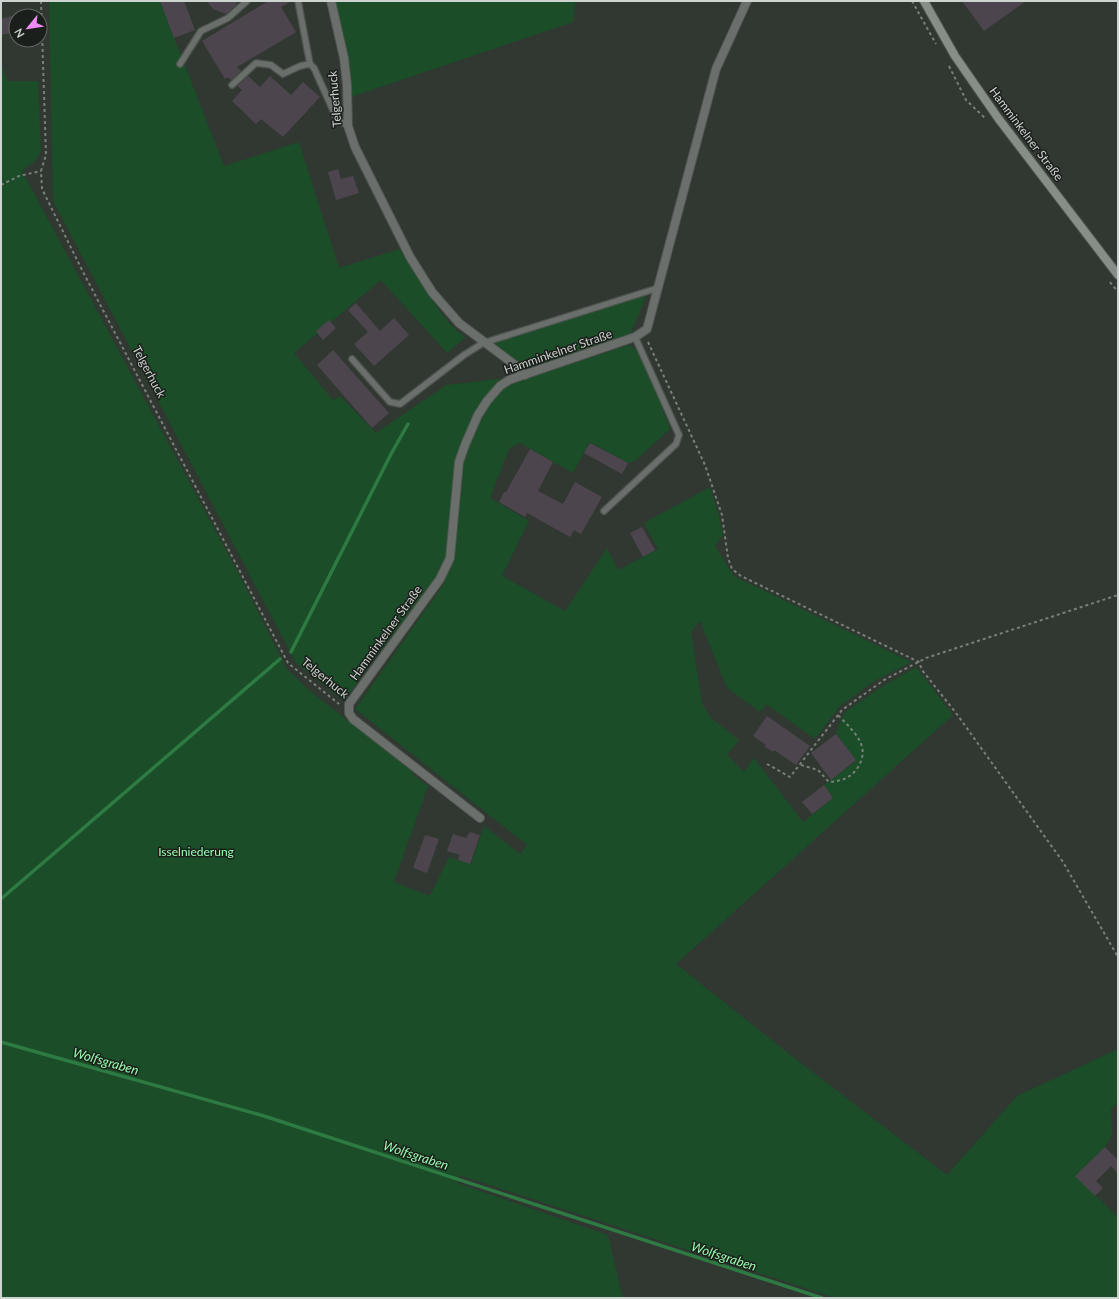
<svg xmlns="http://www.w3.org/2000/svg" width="1119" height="1299" font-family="Lato,sans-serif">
	<rect width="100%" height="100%" fill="#303831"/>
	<g fill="#1a4d28">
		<path d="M49,1H160L224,166L299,142L339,268L400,249C405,261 413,270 420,281C434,301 445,324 466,337L447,353L381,280L294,353L333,400L340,396L376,433L446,385L507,378L457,454L446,555L433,582L369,666L344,701L296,663L53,201Z"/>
		<path d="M335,1H575L573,22L351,97L348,53Z"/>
		<path d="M1,62L7,81H38L41,152L34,162L22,171L244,584L286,668L310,691L412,771V774L428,786L394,882L430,896L449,857L471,864L484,826L520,854L527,845L355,709L444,584L451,558L462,463L467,447L489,404L501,389L509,384L629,345L638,352L641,351L670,429L636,460L628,463L590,442L573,473L520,443L509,449L490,498L529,521L502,576L565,611L607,548L618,570L658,549L644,523L710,487L719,516L723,535L715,546L734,576L911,662L871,683L839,707L815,739L766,704L760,712L727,688L700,621L691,632L702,703L711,718L739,740L727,755L744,772L754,758L803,822L833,798L824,785L856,761L836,733L844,713L875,691L916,667L953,715L676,964L793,1057L947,1175L1017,1096L1118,1049V1102L1111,1110L1112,1135L1105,1147L1075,1176L1118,1217V1298H835L459,1175L457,1183L608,1235L623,1298H1Z"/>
		<path d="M647,294L631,333L524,372L490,344Z"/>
	</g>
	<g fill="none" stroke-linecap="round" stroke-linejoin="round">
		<g stroke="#2d7a43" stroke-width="3.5">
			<path d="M291,652L391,454L408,424"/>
			<path d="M1,899L280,659"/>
			<path d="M1,1042L264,1116L822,1298"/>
		</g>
	</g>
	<g fill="#4d454d">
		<path d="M160,1H184L195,30L174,38Z"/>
		<path d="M207,1H237L236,5L226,14L213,9Z"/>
		<path d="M268,1H292L281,7L296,32L237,67L241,71L231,80L228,77L225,79L202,41Z"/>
		<path d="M962,1H1026L984,31Z"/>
		<path d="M16,15V32L1,35V19Z"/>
		<path d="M248,76L260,87L270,76L291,95L303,82L320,97L283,137L261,119L256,124L232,101L242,90L237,86Z"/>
		<path d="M338,169L341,179L353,176L359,193L336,200L328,172Z"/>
		<path d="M356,303L380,331L394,318L409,335L374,366L354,344L368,332L348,310Z"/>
		<path d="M329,320L336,328L323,340L316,331Z"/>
		<path d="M333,350L389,413L372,428L317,365Z"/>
		<path d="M590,443L628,463L622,474L584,453Z"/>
		<path d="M530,449L553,462L538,491L563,504L575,482L602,497L581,534L574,530L570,537L527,513L525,517L499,502L504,492H506Z"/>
		<path d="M642,527L655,550L643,557L630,533Z"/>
		<path d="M767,716L810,746L796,765L774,750L773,752L764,746L766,745L753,736Z"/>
		<path d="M836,734L856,760L831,780L811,753Z"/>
		<path d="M824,785L833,798L812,814L802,802Z"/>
		<path d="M470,832L480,835L470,864L458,860L460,855L447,851L453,834L466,838Z"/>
		<path d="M425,835L439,839L427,873L413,868Z"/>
		<path d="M1105,1147L1118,1160V1174L1111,1166L1096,1181L1103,1188L1095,1196L1075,1176Z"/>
	</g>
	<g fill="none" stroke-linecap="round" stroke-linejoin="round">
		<defs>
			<g id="service">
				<path d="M298,1L310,64"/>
				<path d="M180,64L201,31L228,18L247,1"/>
				<path d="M232,85L256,63L271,65L283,74L300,66L310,64L314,68L337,119L348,126"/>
				<path d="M352,359L390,402L400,404L464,355L483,343L658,288"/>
				<path d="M604,511L676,444L679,435L635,337"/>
			</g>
			<g id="minor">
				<path d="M331,1L344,58L347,85L348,126L355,147L410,257L432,292L459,323L515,365L525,375"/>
				<path d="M480,818L353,719L349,713V704L440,579L450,558L459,462L465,445L478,415L487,401L500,386L509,380L635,337L647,329L716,69L747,1"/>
			</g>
			<path id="secondary" d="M924,1L955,56L998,118L1118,275"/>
		</defs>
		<use href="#service" stroke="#4c544d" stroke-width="8"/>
		<use href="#minor" stroke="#4c544d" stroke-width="10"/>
		<use href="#secondary" stroke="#4c544d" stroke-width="10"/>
		<g stroke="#79807a" stroke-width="2" stroke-dasharray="3 3" stroke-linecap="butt">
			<path d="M41,1L46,155L41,171L42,189L82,270L288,663L339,704"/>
			<path d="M912,1L936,44"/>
			<path d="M949,66L966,100L985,118"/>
			<path d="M1,185L19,176L41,171"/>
			<path d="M1110,282L1118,292"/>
			<path d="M648,342L705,465L722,515L728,558L732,569L741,576L919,662L922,670L956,713L1063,862L1118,957"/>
			<path d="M767,764L790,777L842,710L884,680L926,658L1118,595"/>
			<path d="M801,765L818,770L829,782C840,781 849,779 856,770C873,747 854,732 838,715"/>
		</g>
		<use href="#service" stroke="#6a6f6b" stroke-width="5.5"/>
		<use href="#minor" stroke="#6a6f6b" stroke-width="8"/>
		<use href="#secondary" stroke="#878e88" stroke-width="8"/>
	</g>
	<g text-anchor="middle" stroke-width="3" stroke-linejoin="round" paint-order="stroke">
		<g font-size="12" fill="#cdd3ce" stroke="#1b1f1b">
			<text transform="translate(335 99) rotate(-95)" y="4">Telgerhuck</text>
			<text transform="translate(1026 134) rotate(53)" y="4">Hamminkelner Straße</text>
			<text transform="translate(558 352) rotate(-19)" y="4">Hamminkelner Straße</text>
			<text transform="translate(149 372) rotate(62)" y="4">Telgerhuck</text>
			<text transform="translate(386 633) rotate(-54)" y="4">Hamminkelner Straße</text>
			<text transform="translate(325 678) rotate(39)" y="4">Telgerhuck</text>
		</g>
		<g font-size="12" fill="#99feaf" stroke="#1b1f1b">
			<text x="196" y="856">Isselniederung</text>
		</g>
		<g font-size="13" font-style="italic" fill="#96fbac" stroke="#1b1f1b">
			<text transform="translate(106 1061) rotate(16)" y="5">Wolfsgraben</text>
			<text transform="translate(416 1155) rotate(18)" y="5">Wolfsgraben</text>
			<text transform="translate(724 1256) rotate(18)" y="5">Wolfsgraben</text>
		</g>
	</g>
	<rect width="1119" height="1299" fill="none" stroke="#cdd3ce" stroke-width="4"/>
	<g transform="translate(28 28) rotate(240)"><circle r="19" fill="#1b1f1b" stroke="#626763"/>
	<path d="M0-3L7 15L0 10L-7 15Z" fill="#f08bf5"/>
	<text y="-6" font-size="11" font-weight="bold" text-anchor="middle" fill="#cdd3ce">N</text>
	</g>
</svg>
